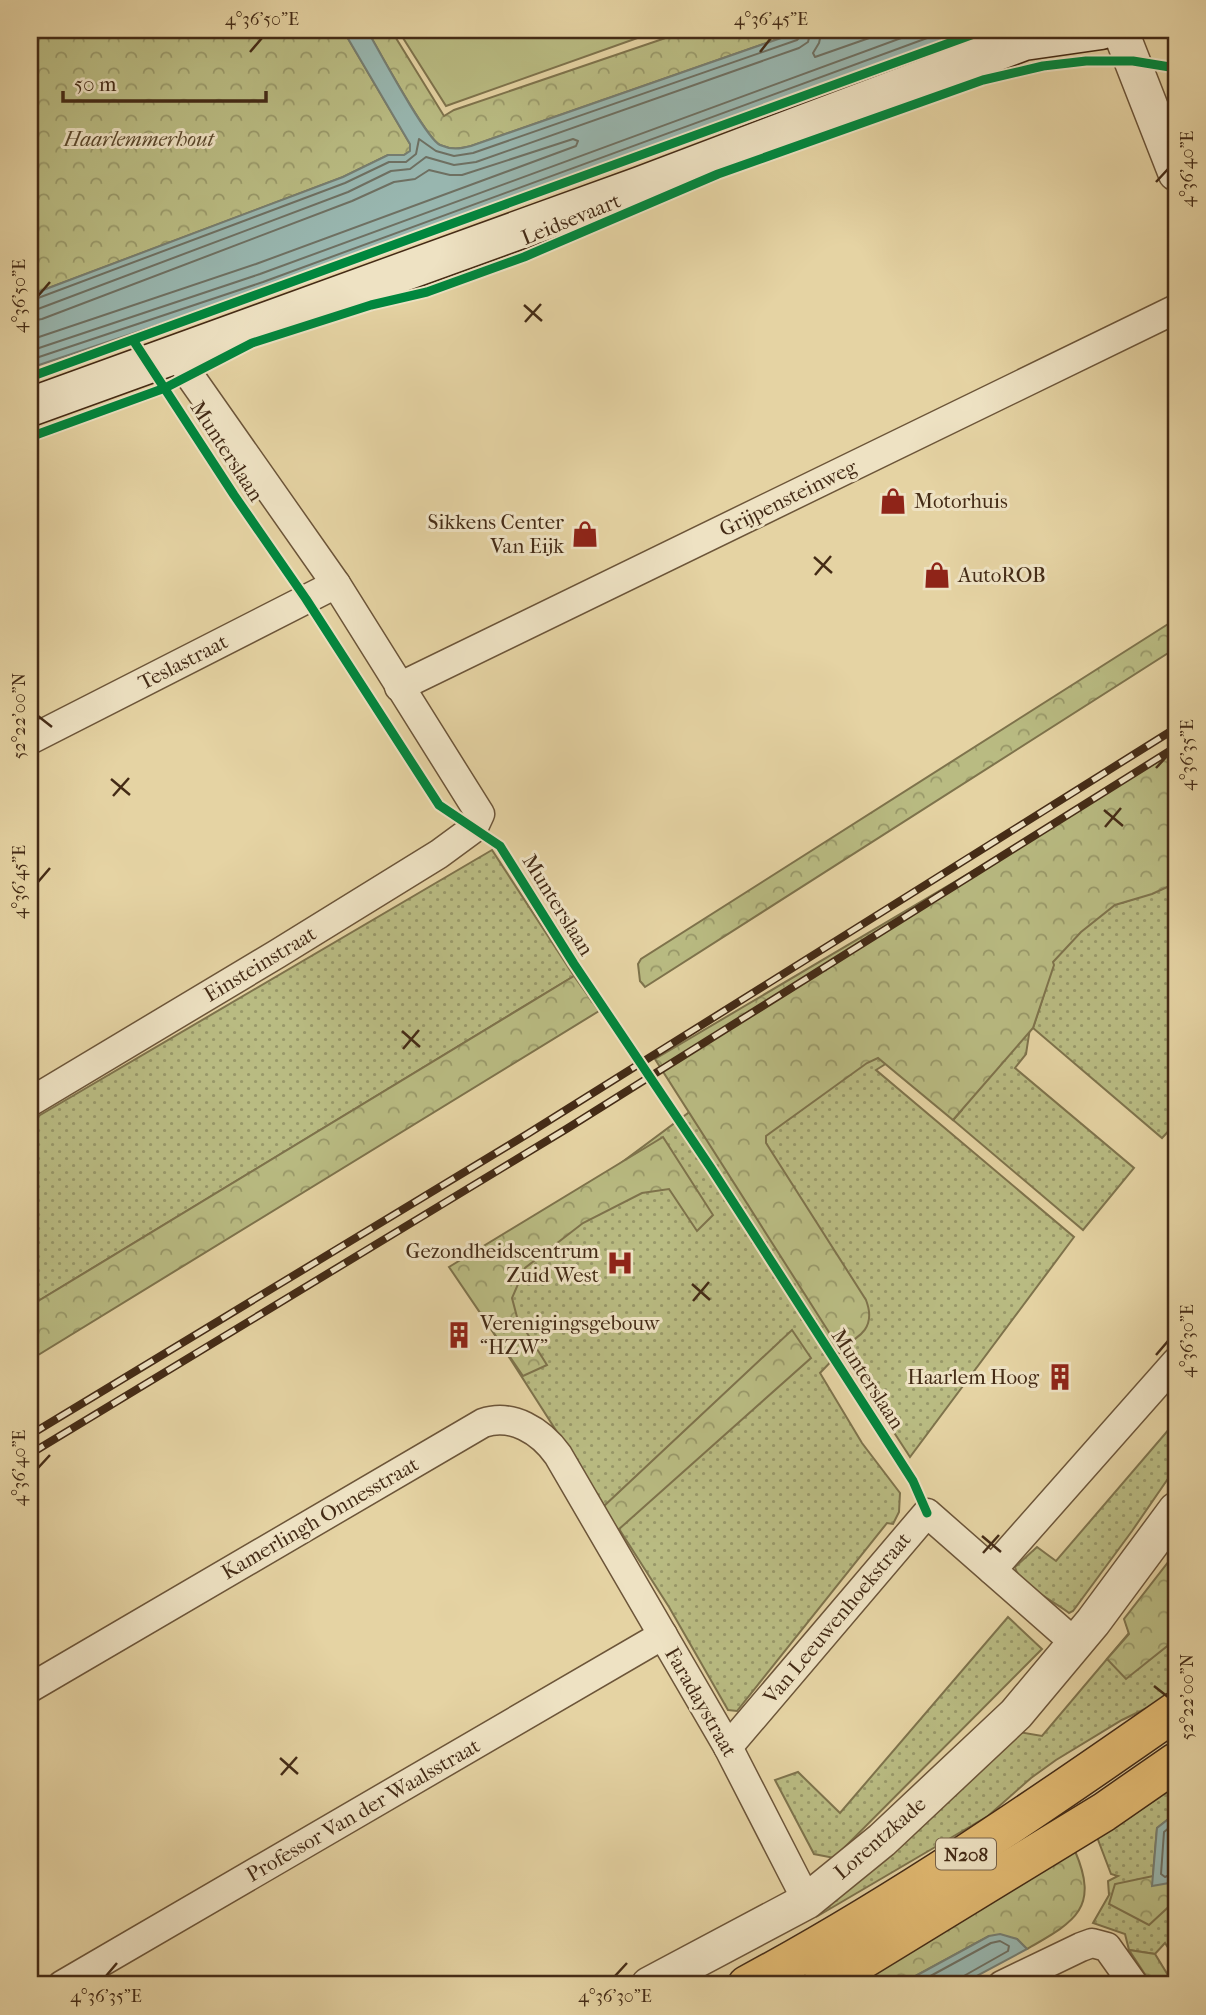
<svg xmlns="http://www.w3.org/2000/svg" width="1206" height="2015" font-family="'IM FELL French Canon',serif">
	<defs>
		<pattern id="green-dots" width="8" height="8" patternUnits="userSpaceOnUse" patternTransform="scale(1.75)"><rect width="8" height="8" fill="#b9bb82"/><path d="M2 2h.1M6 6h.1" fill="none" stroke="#989869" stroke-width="1.8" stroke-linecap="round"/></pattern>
		<pattern id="forest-crowns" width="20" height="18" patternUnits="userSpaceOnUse" patternTransform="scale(1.75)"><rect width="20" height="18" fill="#b9bb82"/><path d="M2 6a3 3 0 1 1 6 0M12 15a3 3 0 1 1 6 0" fill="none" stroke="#989869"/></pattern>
	</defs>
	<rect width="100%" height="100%" fill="#e5d3a3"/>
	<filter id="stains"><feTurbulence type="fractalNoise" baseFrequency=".00286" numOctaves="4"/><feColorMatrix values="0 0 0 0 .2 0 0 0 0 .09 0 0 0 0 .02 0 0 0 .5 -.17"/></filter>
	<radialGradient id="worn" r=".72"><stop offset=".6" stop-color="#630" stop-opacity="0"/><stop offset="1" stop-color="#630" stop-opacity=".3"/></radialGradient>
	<g fill="url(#green-dots)" stroke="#7e734c" stroke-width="2">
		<path d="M492,850L574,976L30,1306V1121Z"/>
		<path d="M1176,883V1123L1162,1138L1033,1028L1045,991L1034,1002L1026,1054L1015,1068L1134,1168L1083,1230L953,1120L962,1110L933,1034L876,1070L1074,1237L910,1457L841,1351L820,1373L862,1443L900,1493L899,1512L893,1524L887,1523L737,1711L728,1710L669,1607L461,1282L981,895L1122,903Z"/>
		<path d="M1176,1421V1467L1132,1531L1073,1611L1069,1613C1055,1602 1018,1584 1015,1567L1037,1547L1056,1561Z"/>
		<path d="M1008,1617L1042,1649L834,1858L814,1854L775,1780L798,1772L840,1813Z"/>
		<path d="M1125,1620L1150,1659L1176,1639V1694L1122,1720L1056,1760L1031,1778L988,1816L816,1917L1019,1732L1042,1736L1129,1633Z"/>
		<path d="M1176,1786V1813L1157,1828L1152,1886L1169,1883L1176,1877V1960L1165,1943L1155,1954L1129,1950L1125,1934L1093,1923L1109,1895L1108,1881L1118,1876L1111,1874L1097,1837L1117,1826Z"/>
	</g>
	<g fill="url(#forest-crowns)" stroke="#7e734c" stroke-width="2">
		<path d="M30,30H343L410,144V151L404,155H388L343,177L30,295Z"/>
		<path d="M367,30H391L444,116L454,110L689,30H804L471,146C460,149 451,150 440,145C426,139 378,49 367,30Z"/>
		<path d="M1176,619V648L645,987L640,981L638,964L641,959Z"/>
		<path d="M1176,751V883L1152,894L1115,905L1081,932L1053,962L1054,965L1033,1028L953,1120L878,1058L867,1063L766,1136V1143L866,1300C876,1326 862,1337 839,1348L655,1059Z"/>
		<path d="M574,976L599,1011L30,1360V1306Z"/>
		<path d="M663,1137L713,1215L697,1231L669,1189L642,1193L583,1223L525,1268L512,1298L517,1317L547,1365L523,1376L449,1267Z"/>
		<path d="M792,1330L811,1358L618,1530L603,1507Z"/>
		<path d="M1176,1552V1639L1126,1679L1107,1659L1129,1634L1124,1619Z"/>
		<path d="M1075,1851C1100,1909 1074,1922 1027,1949L1017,1939L989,1936L899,1985H839Z"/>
		<path d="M1153,1876L1169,1883L1176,1877V1900L1149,1925L1109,1904L1115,1884Z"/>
		<path d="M1129,1950L1155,1954L1174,1985H1152Z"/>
	</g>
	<path fill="#b9bb82" stroke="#7e734c" stroke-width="2" d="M398,30H660L446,106Z"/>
	<g fill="#98b6af" stroke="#767e72" stroke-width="2">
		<path d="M343,30H367C378,49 426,139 440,145C451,150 460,149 471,146L804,30H970L265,289L30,368V295L343,177L388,155H404L410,151V144Z"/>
		<path d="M1176,1813V1877L1169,1883L1152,1886L1157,1828Z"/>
		<path d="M1000,1934L1017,1939L1027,1949L960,1985H899L989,1936Z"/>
	</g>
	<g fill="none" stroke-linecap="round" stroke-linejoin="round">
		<g stroke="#6e7062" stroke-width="2">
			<path d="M822,30L819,43L813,53L815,57L892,30"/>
			<path d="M30,301L345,183L389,162H406L416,154L419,139L436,151L454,156L473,153L797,40L801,36L802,30"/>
			<path d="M30,310L38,309L348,192L391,171L410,169L426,157L454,165L476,162L799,48L808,42L811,30"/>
			<path d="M30,321L42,319L352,201L394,182L415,179L429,170L450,175H462L573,139L578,141L576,146L256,264L30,340"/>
			<path d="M30,351L260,274L923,30"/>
			<path d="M30,360L263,282L949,30"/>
			<path d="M1176,1822L1164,1832L1161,1874L1165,1877L1176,1872"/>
			<path d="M914,1985L991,1943L1000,1941L1009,1946L1008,1951L962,1977L959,1985"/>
		</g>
		<defs>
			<g id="minor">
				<path d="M399,687L1176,309"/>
				<path d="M30,740L336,584"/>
				<path d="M30,1102L277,954L439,854L473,829L480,814L336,584L190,376L179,353"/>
				<path d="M992,1570L1176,1362"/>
				<path d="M30,1688L483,1423C512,1413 541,1431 558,1455L728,1747L807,1901"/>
				<path d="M728,1747L927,1513L1075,1643"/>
				<path d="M62,1985L663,1635"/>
				<path d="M1002,1985L1081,1947L1092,1943L1107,1947L1134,1985"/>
			</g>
			<g id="tertiary">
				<path d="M1120,30L1176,173"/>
				<path d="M649,1985L807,1901L882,1840L1016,1714L1093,1622L1176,1510"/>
			</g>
			<path id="secondary" d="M30,407L640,186L1024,41L1101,30"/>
			<g id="primary">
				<path d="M747,1985C896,1905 1037,1808 1176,1711"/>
				<path d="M821,1985L1104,1812L1176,1762"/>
			</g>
		</defs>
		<use href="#minor" stroke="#6c5539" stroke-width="31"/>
		<use href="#tertiary" stroke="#6c5539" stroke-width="38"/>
		<use href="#secondary" stroke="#442b16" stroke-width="41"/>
		<use href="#primary" stroke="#442b16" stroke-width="41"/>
		<use href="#minor" stroke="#eee2c3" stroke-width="28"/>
		<use href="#tertiary" stroke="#eee2c3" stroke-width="35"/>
		<use href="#secondary" stroke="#eee2c3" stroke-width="38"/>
		<use href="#primary" stroke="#e2ba72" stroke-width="38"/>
		<defs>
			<g id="rail">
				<path d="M30,1435L529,1133L1176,728"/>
				<path d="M30,1454L568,1128L1176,747"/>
			</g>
		</defs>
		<use href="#rail" stroke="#442b16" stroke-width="8"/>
		<use href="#rail" stroke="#eee2c3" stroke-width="5" stroke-dasharray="16" stroke-linecap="butt"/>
		<defs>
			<g id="cycleway">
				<path d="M133,340L234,495L306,599L439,805L500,846L574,964L711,1168L897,1456L913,1481L927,1513"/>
				<path d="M30,377L985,30"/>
				<path d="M30,437L165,388L252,343L371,305L427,292L524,257L718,174L983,80L1043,66L1086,61H1133L1176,68"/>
			</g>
		</defs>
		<use href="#cycleway" stroke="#eee2c3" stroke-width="13"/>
		<use href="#cycleway" stroke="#00873e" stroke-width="9"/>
	</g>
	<path fill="none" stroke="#442b16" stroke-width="2.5" d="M250,52L262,38M760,52L771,38M1156,182L1168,169M38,296L50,282M524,305L542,321M525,322L541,304M814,557L832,573M815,575L831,556M38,716L52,727M1156,768L1168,755M111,779L130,795M113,796L129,778M1104,810L1123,826M1105,827L1121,808M38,882L50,868M402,1031L420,1047M403,1049L419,1030M692,1284L710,1300M693,1301L709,1282M1156,1355L1168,1341M38,1468L50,1455M982,1536L1001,1552M983,1553L999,1535M1154,1686L1168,1697M280,1758L298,1774M281,1775L297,1757M106,1976L117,1963M615,1976L627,1963"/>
	<defs>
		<symbol id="shop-bare" viewBox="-9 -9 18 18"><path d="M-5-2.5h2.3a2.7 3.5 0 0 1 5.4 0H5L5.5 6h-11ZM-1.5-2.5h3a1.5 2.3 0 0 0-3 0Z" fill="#8f2418" stroke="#eee2c3" stroke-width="2.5" paint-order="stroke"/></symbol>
		<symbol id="hospital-bare" viewBox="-9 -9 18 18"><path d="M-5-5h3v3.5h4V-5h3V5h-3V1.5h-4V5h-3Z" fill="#8f2418" stroke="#eee2c3" stroke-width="2.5" paint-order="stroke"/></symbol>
		<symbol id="building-bare" viewBox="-9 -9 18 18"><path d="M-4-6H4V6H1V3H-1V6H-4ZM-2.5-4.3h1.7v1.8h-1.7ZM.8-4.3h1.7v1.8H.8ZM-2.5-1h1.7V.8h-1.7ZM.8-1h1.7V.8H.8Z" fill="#8f2418" stroke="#eee2c3" stroke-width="2.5" paint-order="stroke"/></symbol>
	</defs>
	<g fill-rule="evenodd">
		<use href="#shop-bare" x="874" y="482" width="38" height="38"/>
		<use href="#shop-bare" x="566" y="515" width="38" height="38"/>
		<use href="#shop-bare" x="918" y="556" width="38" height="38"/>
		<use href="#hospital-bare" x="601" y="1244" width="38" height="38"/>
		<use href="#building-bare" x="440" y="1316" width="38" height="38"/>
		<use href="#building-bare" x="1041" y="1358" width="38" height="38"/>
	</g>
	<g text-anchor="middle" stroke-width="6" stroke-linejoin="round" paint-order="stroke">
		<rect fill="#eee2c3" stroke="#77624a" stroke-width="2" x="936" y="1838.5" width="60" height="31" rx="5"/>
		<g font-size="19" font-weight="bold" fill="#442b16">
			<text x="966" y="1861">N208</text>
		</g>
		<g font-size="21" font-style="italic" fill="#5b482c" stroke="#eee2c3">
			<text x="139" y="146">Haarlemmerhout</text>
		</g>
		<g font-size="21" fill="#442b16" stroke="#eee2c3">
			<text transform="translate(571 219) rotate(-22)" y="7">Leidsevaart</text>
			<text transform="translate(227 451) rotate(57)" y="7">Munterslaan</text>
			<text transform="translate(788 498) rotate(-26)" y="7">Grijpensteinweg</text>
			<text transform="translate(183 662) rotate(-27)" y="7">Teslastraat</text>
			<text transform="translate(558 905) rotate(58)" y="7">Munterslaan</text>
			<text transform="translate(260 964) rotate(-31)" y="7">Einsteinstraat</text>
			<text transform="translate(868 1379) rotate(57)" y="7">Munterslaan</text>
			<text transform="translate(320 1518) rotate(-30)" y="7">Kamerlingh Onnesstraat</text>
			<text transform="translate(837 1618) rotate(-50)" y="7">Van Leeuwenhoekstraat</text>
			<text transform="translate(701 1702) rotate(60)" y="7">Faradaystraat</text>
			<text transform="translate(363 1810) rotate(-30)" y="7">Professor Van der Waalsstraat</text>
			<text transform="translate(880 1838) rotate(-41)" y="7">Lorentzkade</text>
		</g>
		<g font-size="21" fill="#442b16" stroke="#eee2c3" text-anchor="start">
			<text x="914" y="508">Motorhuis</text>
			<text x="564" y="529" text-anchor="end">Sikkens Center<tspan x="564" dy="24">Van Eijk</tspan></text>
			<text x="958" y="582">AutoROB</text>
			<text x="599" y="1258" text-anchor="end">Gezondheidscentrum<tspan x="599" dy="24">Zuid West</tspan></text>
			<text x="480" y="1330">Verenigingsgebouw<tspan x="480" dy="24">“HZW”</tspan></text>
			<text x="1039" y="1384" text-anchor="end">Haarlem Hoog</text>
		</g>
	</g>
	<rect width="1206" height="2015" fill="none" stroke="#e5d3a3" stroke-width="77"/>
	<path d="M63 91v10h203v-10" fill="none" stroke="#442b16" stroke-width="3.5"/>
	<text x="74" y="91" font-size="21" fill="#442b16" stroke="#eee2c3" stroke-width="5" paint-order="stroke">50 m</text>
	<rect x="38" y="38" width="1130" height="1938" fill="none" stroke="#442b16" stroke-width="2.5"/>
	<g font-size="18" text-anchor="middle" fill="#442b16">
		<text x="262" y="25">4°36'50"E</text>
		<text x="771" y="25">4°36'45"E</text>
		<text transform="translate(1187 169) rotate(-90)" y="6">4°36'40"E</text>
		<text transform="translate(19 296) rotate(-90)" y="6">4°36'50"E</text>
		<text transform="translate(19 716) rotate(-90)" y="6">52°22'00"N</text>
		<text transform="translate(1187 755) rotate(-90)" y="6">4°36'35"E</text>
		<text transform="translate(19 882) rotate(-90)" y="6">4°36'45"E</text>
		<text transform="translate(1187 1341) rotate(-90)" y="6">4°36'30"E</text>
		<text transform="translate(19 1468) rotate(-90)" y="6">4°36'40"E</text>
		<text transform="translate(1187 1697) rotate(-90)" y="6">52°22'00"N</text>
		<text x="106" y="2002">4°36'35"E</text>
		<text x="615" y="2002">4°36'30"E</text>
	</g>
	<rect width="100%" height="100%" filter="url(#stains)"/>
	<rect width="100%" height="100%" fill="url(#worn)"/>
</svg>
